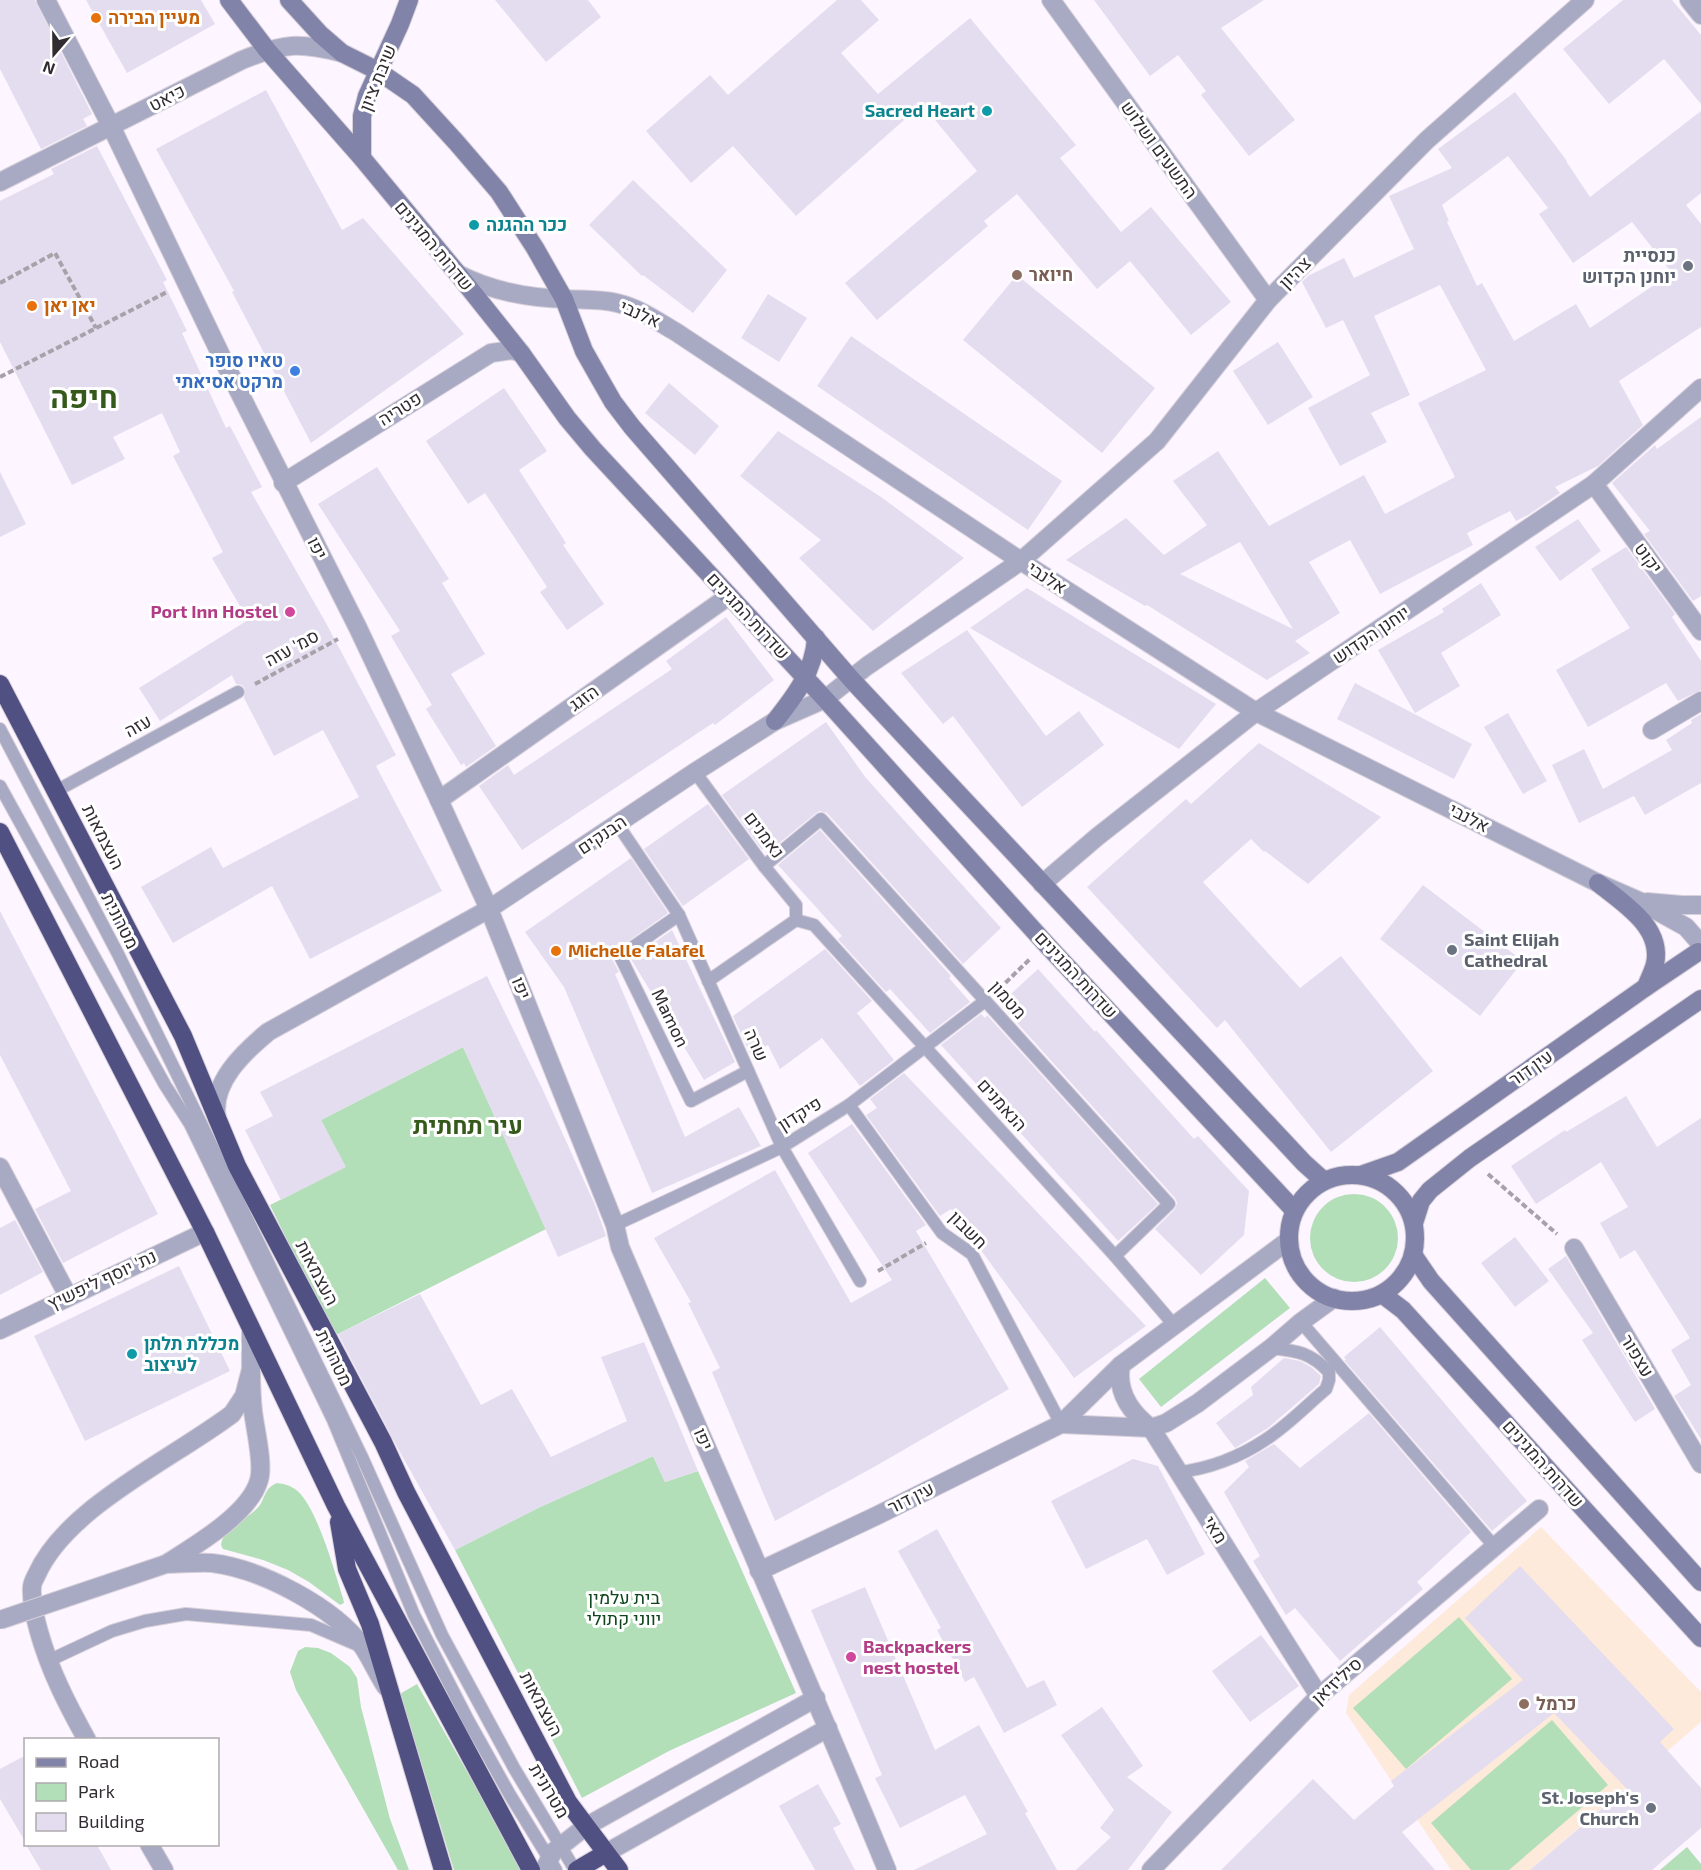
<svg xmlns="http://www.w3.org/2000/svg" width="1701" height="1870" font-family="'Exo 2',Heebo,sans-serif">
	<rect width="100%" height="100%" fill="#fdf5ff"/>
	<path fill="#fdeada" d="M1541,1527L1701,1692V1722L1530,1870H1451L1346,1713L1349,1695Z"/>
	<g fill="#b3dfb8">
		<path d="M463,1047L546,1229L334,1336L270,1205L345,1167L321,1120Z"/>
		<circle cx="1354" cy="1238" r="44"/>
		<path d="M1265,1278L1290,1308L1161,1407L1139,1379Z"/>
		<path d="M653,1456L665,1482L698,1471L796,1693L669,1751L582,1798L455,1550L538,1508Z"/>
		<path d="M277,1483C284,1484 289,1485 295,1489C316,1503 335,1573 343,1598L344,1603L340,1605L309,1582L288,1570L263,1560L223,1549L221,1545C224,1525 249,1520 260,1505C266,1495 265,1488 277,1483Z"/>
		<path d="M1459,1617L1512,1679L1406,1769L1353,1708Z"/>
		<path d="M305,1647L318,1648L331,1653L350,1667L357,1678L361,1707L390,1819L409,1870H398L296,1690L290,1672L298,1651Z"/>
		<path d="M417,1684L523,1870H454L411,1729L398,1695Z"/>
		<path d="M1552,1720L1608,1785L1509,1870H1471L1431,1823Z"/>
		<path d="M1687,1847L1701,1864V1870H1660Z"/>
	</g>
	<g fill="#e4ddef" fill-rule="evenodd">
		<path d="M0,0H35L92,114L83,119L87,126L41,149L0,69Z"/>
		<path d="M86,0H201L215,24L127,73Z"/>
		<path d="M495,0H588L601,17L546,62Z"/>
		<path d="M837,0H861L879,20L841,53L878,94L970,18L1076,145L1060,158L1121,232L1151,207L1231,302L1191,335L1130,261L1097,289L1017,194L984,221L988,226L877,320L845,283L977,171L922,104L796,216L733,146L691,183L646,131L710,75L728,95Z"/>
		<path d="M1094,0H1264L1221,28L1295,120L1249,156L1201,95L1206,91L1178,55L1150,76Z"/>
		<path d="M1623,0H1672L1701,35V104L1664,59L1609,104L1563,49Z"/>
		<path d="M266,90L342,230L363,218L464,334L311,443L232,292L234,291L156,149Z"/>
		<path d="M1515,92L1567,161H1566L1590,197L1701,111V193L1686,205L1701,224V327L1619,381L1643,425L1598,466L1555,487L1560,493L1528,515L1516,521L1510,511L1467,533L1473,545L1380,594L1350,540L1309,562L1340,613L1295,641L1310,653L1267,680L1147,605L1145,606L1066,560L1126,518L1164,555L1207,525L1173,481L1218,451L1269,526L1364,475L1385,514L1455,477L1418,403L1486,370L1440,285L1374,316L1410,395L1371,413L1387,442L1340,466L1308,408L1370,375L1343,320L1326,328L1302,282L1308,276L1344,258L1354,278L1414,249L1389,196L1452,168L1438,149ZM1508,156L1548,208L1539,214L1573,263L1632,222L1672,273L1590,328L1576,304L1514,341L1482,283L1477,286L1447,222L1449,221L1442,205ZM1240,542L1293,629L1180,574Z"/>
		<path d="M97,146L167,280L163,282L187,331L182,333L226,428L230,426L262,487L251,492L326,623L396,755L376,766L442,891L310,959L272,886L173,943L141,887L211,847L223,868L359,797L323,730L274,756L244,698L245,689L242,685L236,684L232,675L160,721L139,688L248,620L212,558L223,552L173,456L180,452L162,413L113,437L125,459L72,485L0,342V201L54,174L51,169Z"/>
		<path d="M633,180L727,270L693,313L643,275L642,276L589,225Z"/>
		<path d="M1017,275L1155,388L1102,453L963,340Z"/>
		<path d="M768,294L807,318L779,362L741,338Z"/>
		<path d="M851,336L1062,481L1028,530L817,386Z"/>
		<path d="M1278,342L1313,397L1268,425L1233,371Z"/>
		<path d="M669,383L719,426L695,455L645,413Z"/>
		<path d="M504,388L547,451L519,470L566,543L563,545L604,604L567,630L540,592L547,587L485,493L468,504L426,441Z"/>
		<path d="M1701,417V596L1693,601L1644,534L1650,531L1612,483L1655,445L1657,449Z"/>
		<path d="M778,431L881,497L964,558L873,631L799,558L821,540L740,476Z"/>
		<path d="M377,467L449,579L442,583L485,654L451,674L496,746L466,767L464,763L461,765L426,709L432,705L391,636L400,631L318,504Z"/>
		<path d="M0,472L26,524L0,537Z"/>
		<path d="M1578,519L1601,551L1560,581L1535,547Z"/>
		<path d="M1626,547L1675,614L1672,617L1701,661V690L1678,701L1666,683L1588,727L1556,670L1630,628L1591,569Z"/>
		<path d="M1481,583L1501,615L1441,653L1460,686L1415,713L1378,650L1444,612L1442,609Z"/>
		<path d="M1027,588L1216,704L1179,749L970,628Z"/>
		<path d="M726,617L774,680L715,725L713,723L522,850L479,786L508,765L514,775L672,669L666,661Z"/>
		<path d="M967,630L1046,736L1079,711L1104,745L1022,807L953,716L943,724L901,673Z"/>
		<path d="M1355,683L1472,744L1454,779L1337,719Z"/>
		<path d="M1508,713L1547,781L1523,794L1484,727Z"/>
		<path d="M1701,714V783L1645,815L1634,796L1579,823L1552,765L1584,749L1603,789L1672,750L1666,740L1692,723L1691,720Z"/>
		<path d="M826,722L866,778L1001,928L963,964L827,813L820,811L816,813L767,853L764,849L762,850L722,795Z"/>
		<path d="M1259,743L1381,817L1308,884L1265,851L1264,852L1251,839L1203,882L1300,988L1341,956L1433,1071L1331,1152L1225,1020L1217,1028L1087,887L1186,799L1191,804Z"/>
		<path d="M708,804L749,859L683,906L644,849Z"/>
		<path d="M820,830L951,976L949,978L970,1002L930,1033L890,989L886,992L838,939L842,936L778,865Z"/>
		<path d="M631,858L668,913L613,952L612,959L619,972L615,974L685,1137L739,1107L761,1146L652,1193L564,987L525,932Z"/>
		<path d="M1423,885L1523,961L1480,1016L1380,939Z"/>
		<path d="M0,911L158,1214L63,1263L35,1209L71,1191L0,1055Z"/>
		<path d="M672,930L735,1062L704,1080L631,959Z"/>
		<path d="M825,949L872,1001L857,1013L894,1060L860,1086L822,1038L780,1069L768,1045L750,1054L733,1016Z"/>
		<path d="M1038,969L1095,1032L1096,1030L1194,1139L1198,1136L1249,1191L1244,1235L1201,1275L1155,1229L1175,1209L1177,1203L1175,1198L1000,1004Z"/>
		<path d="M487,976L542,1088L595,1205L606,1236L558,1257L463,1047L321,1120L346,1167L281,1200L245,1130L273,1116L260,1092Z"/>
		<path d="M981,1014L985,1018L987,1015L1158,1204L1118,1241L941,1045Z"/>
		<path d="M904,1073L1082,1259L1146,1326L1074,1378L951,1209L940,1216L866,1115L877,1108L870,1099Z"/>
		<path d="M1626,1096L1657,1147L1701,1118V1439L1674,1396L1691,1385L1671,1350L1690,1338L1635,1250L1620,1259L1600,1223L1628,1207L1601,1162L1536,1204L1511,1166L1565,1130L1566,1132Z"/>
		<path d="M852,1124L926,1225L916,1231L1009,1389L874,1467L775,1521L712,1372L720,1368L688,1303L691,1302L654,1238L775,1170L851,1303L892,1280L808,1153Z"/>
		<path d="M15,1220L43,1272L0,1295V1228Z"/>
		<path d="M1515,1237L1549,1281L1515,1307L1481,1263Z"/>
		<path d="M1566,1256L1655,1409L1635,1422L1582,1340L1593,1333L1548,1269Z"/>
		<path d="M179,1266L230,1371L85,1441L34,1336Z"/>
		<path d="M420,1294L481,1405L512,1389L551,1457L627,1421L601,1357L644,1342L698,1471L665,1482L653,1456L538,1508L455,1550L401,1454L338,1334Z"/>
		<path d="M1380,1327L1527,1501L1492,1531L1344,1360H1346L1344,1357Z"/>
		<path d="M1284,1358L1300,1361L1311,1367L1321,1376L1319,1384L1268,1428L1235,1448L1216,1423L1253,1395L1251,1387Z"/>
		<path d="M1369,1413L1471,1532L1417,1582L1423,1589L1340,1661L1295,1608L1286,1615L1253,1561L1260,1556L1224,1492L1249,1467L1245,1461L1274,1444L1300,1468Z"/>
		<path d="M1133,1459L1158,1466L1205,1554L1167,1575L1147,1539L1086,1569L1051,1501Z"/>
		<path d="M937,1529L1027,1688L1044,1680L1057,1705L1004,1733L974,1677L965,1682L937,1630L941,1628L898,1551Z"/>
		<path d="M1520,1566L1674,1729L1660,1742L1701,1788V1828L1652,1870H1530L1626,1788L1554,1713L1402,1832L1435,1870H1221L1313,1779L1354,1820L1394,1786L1391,1781L1523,1680L1465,1618Z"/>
		<path d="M865,1587L935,1750L979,1725L1028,1812L1025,1813L1057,1870H914L987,1834L965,1795L900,1828L875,1778L882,1775L811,1610Z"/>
		<path d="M1261,1635L1299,1686L1250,1722L1212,1671Z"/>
		<path d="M1102,1707L1143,1766L1127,1777L1172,1812L1128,1870H1076L1111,1837L1100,1828L1114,1810L1061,1735Z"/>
		<path d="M26,1755V1843L0,1799V1769Z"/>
		<path d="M818,1784L841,1824L833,1828L855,1870H815L779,1806Z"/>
		<path d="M26,1845H97L111,1870H41Z"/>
	</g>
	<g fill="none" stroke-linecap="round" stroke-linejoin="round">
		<defs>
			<g id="lane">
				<path d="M0,729L118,954L193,1107L362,1457L442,1635L514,1768L575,1870"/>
				<path d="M695,772L764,866L796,905V920"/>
				<path d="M0,786L165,1085L190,1124L333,1420L414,1615L468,1720L510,1795L556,1870"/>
				<path d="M56,791L238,692"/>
				<path d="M618,825L679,915L782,1147L860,1281"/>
				<path d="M764,866L821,819L1169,1204L1115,1256"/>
				<path d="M679,915L620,956L691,1101L748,1071"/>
				<path d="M796,920L814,925L1115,1256L1174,1325"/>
				<path d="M708,981L796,920"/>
				<path d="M849,1105L942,1233L972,1254L1061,1424"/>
				<path d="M615,1225L782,1147L849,1105L985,1001"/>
				<path d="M1301,1322L1494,1546"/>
				<path d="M1179,1472C1208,1469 1240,1457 1265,1440C1287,1426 1306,1406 1326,1389L1329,1380V1372C1310,1352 1297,1351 1271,1348"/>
				<path d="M48,1661L112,1631L145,1621L186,1614L311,1625L360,1646"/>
			</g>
			<g id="street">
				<path d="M46,0L111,126L230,374L358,628L439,800L489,909L615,1225L620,1247C709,1455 801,1661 887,1870"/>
				<path d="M1051,0L1268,300"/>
				<path d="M1689,0L1701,15"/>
				<path d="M0,182L242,60C284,43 299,42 342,53"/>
				<path d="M458,274C491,291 529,298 566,299C583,300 601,299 617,303C639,308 657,321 676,332L1021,561L1256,712L1598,883L1639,901L1686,927L1699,942"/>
				<path d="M283,483L491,353L512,350L521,353"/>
				<path d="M1594,484L1701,631"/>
				<path d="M1652,730L1701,701"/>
				<path d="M439,800L729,596"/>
				<path d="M1042,884L1097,837L1256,712L1594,484L1701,388"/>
				<path d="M1647,902L1682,905H1701"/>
				<path d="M217,1119C210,1083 244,1052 268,1032L489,909L695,772L775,721L825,699L867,666L1021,561L1157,441L1268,300L1427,140L1585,0"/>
				<path d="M0,1167L68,1296"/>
				<path d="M1574,1248L1701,1464"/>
				<path d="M0,1330L205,1232"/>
				<path d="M1121,1365C1116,1392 1130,1412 1151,1428L1319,1696"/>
				<path d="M1061,1424L1151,1428L1166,1423L1198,1403L1271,1348L1301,1322L1334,1298"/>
				<path d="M166,1564C194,1546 250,1514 259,1480C264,1464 255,1429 253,1411C250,1384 251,1356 251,1329"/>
				<path d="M166,1564C181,1564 197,1562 212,1563C261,1569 334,1607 363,1647C371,1659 378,1675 386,1687"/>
				<path d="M759,1571L876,1516L1061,1424L1121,1365L1289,1240"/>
				<path d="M87,1740C67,1704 50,1671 39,1632C35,1618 31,1601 32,1587C32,1583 35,1578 37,1574C67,1507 174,1458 232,1414L244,1396L251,1369"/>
				<path d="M149,1844L164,1870"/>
				<path d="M606,1853L828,1728"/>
				<path d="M544,1870L553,1852L585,1827L816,1698"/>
				<path d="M1151,1870L1319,1696L1539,1509"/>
			</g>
			<g id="secondary">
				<path d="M229,0L267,50L362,158L458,274L521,353L567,418L593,449L825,699L1046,944L1294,1210"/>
				<path d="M289,0L320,34L342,53L378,71L413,95L456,142L499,192L535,248L564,299L584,351L597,374L613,402L632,427L851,679L1304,1163L1324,1181"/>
				<path d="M362,158V116L367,96L400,24L409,0"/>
				<path d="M775,721C795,696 814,671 816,638"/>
				<path d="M1598,883C1623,903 1663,927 1655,964C1653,972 1649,979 1646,987"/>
				<circle cx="1352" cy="1238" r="63"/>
				<path d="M1361,1175L1398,1162L1646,987L1698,952"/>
				<path d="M1414,1223L1421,1201L1430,1190L1470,1158L1701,999"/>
				<path d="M1414,1256L1431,1281L1701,1582"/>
				<path d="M1382,1294L1403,1310L1701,1638"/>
			</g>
			<g id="highway">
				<path d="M0,684L183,1036L237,1166L383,1442L406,1492L568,1802L619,1870"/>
				<path d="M0,832L205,1232L336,1506L531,1870"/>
				<path d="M339,1522L347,1569L370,1624L443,1870"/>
				<path d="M577,1870L606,1853"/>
			</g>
		</defs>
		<use href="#lane" stroke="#d8d1da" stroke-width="14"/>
		<use href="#street" stroke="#d8d1da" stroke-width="20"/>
		<use href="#secondary" stroke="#d8d1da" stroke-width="20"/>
		<use href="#highway" stroke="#d8d1da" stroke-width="20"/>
		<g stroke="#a8a1a9" stroke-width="4" stroke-dasharray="6 3" stroke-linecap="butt">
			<path d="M0,283L55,253L96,328"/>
			<path d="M0,377L167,292"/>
			<path d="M255,684L338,639"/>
			<path d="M999,989L1030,959"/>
			<path d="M1488,1174L1557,1234"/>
			<path d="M878,1271L926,1243"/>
		</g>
		<use href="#lane" stroke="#a8a9c3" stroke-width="12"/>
		<use href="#street" stroke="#a8a9c3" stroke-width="18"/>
		<use href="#secondary" stroke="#8283a8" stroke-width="18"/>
		<use href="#highway" stroke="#515082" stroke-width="18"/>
		<defs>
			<path id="street-bridge" d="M0,1620L166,1564"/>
		</defs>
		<use href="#street-bridge" stroke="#d8d1da" stroke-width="20" stroke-linecap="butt"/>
		<use href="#street-bridge" stroke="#a8a9c3" stroke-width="18"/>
	</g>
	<g fill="#e8710a" stroke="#fff" stroke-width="2">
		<circle cx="96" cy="18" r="6"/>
		<circle cx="32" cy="306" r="6"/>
		<circle cx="556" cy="951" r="6"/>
	</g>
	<g fill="#0f9aa8" stroke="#fff" stroke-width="2">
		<circle cx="987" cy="111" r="6"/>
		<circle cx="474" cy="225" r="6"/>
		<circle cx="132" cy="1354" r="6"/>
	</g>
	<g fill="#6b7280" stroke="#fff" stroke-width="2">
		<circle cx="1688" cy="266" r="6"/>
		<circle cx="1452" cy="950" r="6"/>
		<circle cx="1651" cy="1808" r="6"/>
	</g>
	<g fill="#8d6e63" stroke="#fff" stroke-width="2">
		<circle cx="1017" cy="275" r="6"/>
		<circle cx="1524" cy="1704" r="6"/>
	</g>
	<circle fill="#3f7fe0" stroke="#fff" stroke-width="2" cx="295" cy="371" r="6"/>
	<g fill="#d1479c" stroke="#fff" stroke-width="2">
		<circle cx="290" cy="612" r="6"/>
		<circle cx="851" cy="1657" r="6"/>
	</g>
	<g text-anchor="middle" stroke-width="6" stroke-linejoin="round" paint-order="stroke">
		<g font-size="18" font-weight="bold" fill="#c56008" stroke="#fff" text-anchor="start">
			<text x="108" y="24">מעיין הבירה</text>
			<text x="44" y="312">יאן יאן</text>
			<text x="568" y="957">Michelle Falafel</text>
		</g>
		<g font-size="18" fill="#312c32" stroke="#fff">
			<text transform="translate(378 78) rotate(-68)" y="6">שיבת ציון</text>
			<text transform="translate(167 98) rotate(-27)" y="6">כיאט</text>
			<text transform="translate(1159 150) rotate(54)" y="6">התשעים ושלוש</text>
			<text transform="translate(434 246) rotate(50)" y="6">שדרות המגינים</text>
			<text transform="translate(1295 273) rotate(-45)" y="6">צהיון</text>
			<text transform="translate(640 314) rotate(24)" y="6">אלנבי</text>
			<text transform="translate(400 409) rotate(-32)" y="6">פטריה</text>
			<text transform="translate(317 548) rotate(63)" y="6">יפו</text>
			<text transform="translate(1648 558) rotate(54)" y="6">יקוט</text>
			<text transform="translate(1047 578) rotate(33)" y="6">אלנבי</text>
			<text transform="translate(748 616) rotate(47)" y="6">שדרות המגינים</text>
			<text transform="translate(1371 635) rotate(-34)" y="6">יוחנן הקדוש</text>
			<text transform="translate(292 648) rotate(-28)" y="6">סמ' עזה</text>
			<text transform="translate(584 698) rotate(-35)" y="6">הזגג</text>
			<text transform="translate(138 726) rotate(-28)" y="6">עזה</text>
			<text transform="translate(1469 818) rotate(27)" y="6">אלנבי</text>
			<text transform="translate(602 835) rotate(-34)" y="6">הבנקים</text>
			<text transform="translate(764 835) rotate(53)" y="6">נאמנים</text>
			<text transform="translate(103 837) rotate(63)" y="6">העצמאות</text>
			<text transform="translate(120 921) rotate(63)" y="6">מטרונית</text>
			<text transform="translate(1076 975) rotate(47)" y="6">שדרות המגינים</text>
			<text transform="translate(521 988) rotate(68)" y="6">יפו</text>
			<text transform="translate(1008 1000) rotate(48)" y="6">מטמון</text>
			<text transform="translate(670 1018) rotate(64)" y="6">Mamon</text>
			<text transform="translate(756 1045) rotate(66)" y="6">שרה</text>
			<text transform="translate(1531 1068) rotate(-35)" y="6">עין דור</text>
			<text transform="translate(1002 1105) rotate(48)" y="6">הנאמנים</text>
			<text transform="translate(800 1114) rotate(-32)" y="6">פיקדון</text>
			<text transform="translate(968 1230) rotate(45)" y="6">חשבון</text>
			<text transform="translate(317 1273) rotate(62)" y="6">העצמאות</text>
			<text transform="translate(102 1280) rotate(-25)" y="6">נת' יוסף ליפשיץ</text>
			<text transform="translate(1637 1356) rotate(59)" y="6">עצפור</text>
			<text transform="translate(334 1358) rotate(64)" y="6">מטרונית</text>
			<text transform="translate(703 1439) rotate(67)" y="6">יפו</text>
			<text transform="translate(1543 1464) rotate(48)" y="6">שדרות המגינים</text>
			<text transform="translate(911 1498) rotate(-26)" y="6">עין דור</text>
			<text transform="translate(1215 1530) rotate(58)" y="6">מאי</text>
			<text transform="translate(1337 1681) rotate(-42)" y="6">סיליזיאן</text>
			<text transform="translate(541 1704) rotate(62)" y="6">העצמאות</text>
			<text transform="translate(549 1791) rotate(59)" y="6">מטרונית</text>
		</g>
		<g font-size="18" font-weight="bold" fill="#0d838f" stroke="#fff" text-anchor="start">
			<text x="975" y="117" text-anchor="end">Sacred Heart</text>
			<text x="486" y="231">ככר ההגנה</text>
			<text x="144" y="1350">מכללת תלתן<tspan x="144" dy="21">לעיצוב</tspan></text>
		</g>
		<g font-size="18" font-weight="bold" fill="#5b616d" stroke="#fff" text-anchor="end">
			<text x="1676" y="262">כנסיית<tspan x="1676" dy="21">יוחנן הקדוש</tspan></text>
			<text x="1464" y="946" text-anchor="start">Saint Elijah<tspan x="1464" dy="21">Cathedral</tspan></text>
			<text x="1639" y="1804">St. Joseph's<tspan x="1639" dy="21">Church</tspan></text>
		</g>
		<g font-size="18" font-weight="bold" fill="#785e54" stroke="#fff" text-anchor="start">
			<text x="1029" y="281">חיואר</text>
			<text x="1536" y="1710">כרמל</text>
		</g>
		<g font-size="18" font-weight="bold" fill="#366cbe" stroke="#fff" text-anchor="end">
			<text x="283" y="367">טאיו סופר<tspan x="283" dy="21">מרקט אסיאתי</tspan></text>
		</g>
		<g font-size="18" font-weight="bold" fill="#b23c85" stroke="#fff" text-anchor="end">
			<text x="278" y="618">Port Inn Hostel</text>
			<text x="863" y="1653" text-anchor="start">Backpackers<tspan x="863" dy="21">nest hostel</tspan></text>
		</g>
		<g font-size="18" fill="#0f461c" stroke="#fff">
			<text x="624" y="1604">בית עלמין<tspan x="624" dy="21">יווני קתולי</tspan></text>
		</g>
		<g font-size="24" font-weight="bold" fill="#35591a" stroke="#fff">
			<text x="468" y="1134">עיר תחתית</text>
		</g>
		<g font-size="30" font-weight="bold" fill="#35591a" stroke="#fff">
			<text x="84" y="408">חיפה</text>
		</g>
	</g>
	<rect x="24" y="1738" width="195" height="108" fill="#ffffff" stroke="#adabad" stroke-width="1.5"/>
	<rect x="36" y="1758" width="30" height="9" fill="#8283a8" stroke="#adabad" stroke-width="1.5"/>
	<text x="78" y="1768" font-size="18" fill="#312c32">Road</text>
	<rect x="36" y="1783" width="30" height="18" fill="#b3dfb8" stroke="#adabad" stroke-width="1.5"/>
	<text x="78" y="1798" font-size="18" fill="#312c32">Park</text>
	<rect x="36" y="1813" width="30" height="18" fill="#e4ddef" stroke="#adabad" stroke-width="1.5"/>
	<text x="78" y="1828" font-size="18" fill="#312c32">Building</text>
	<g transform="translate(54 54) rotate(200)" stroke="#ffffff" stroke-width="4.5" paint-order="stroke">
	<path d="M0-4.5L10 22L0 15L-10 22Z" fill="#312c32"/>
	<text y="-9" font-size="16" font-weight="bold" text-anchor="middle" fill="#312c32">N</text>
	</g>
</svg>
